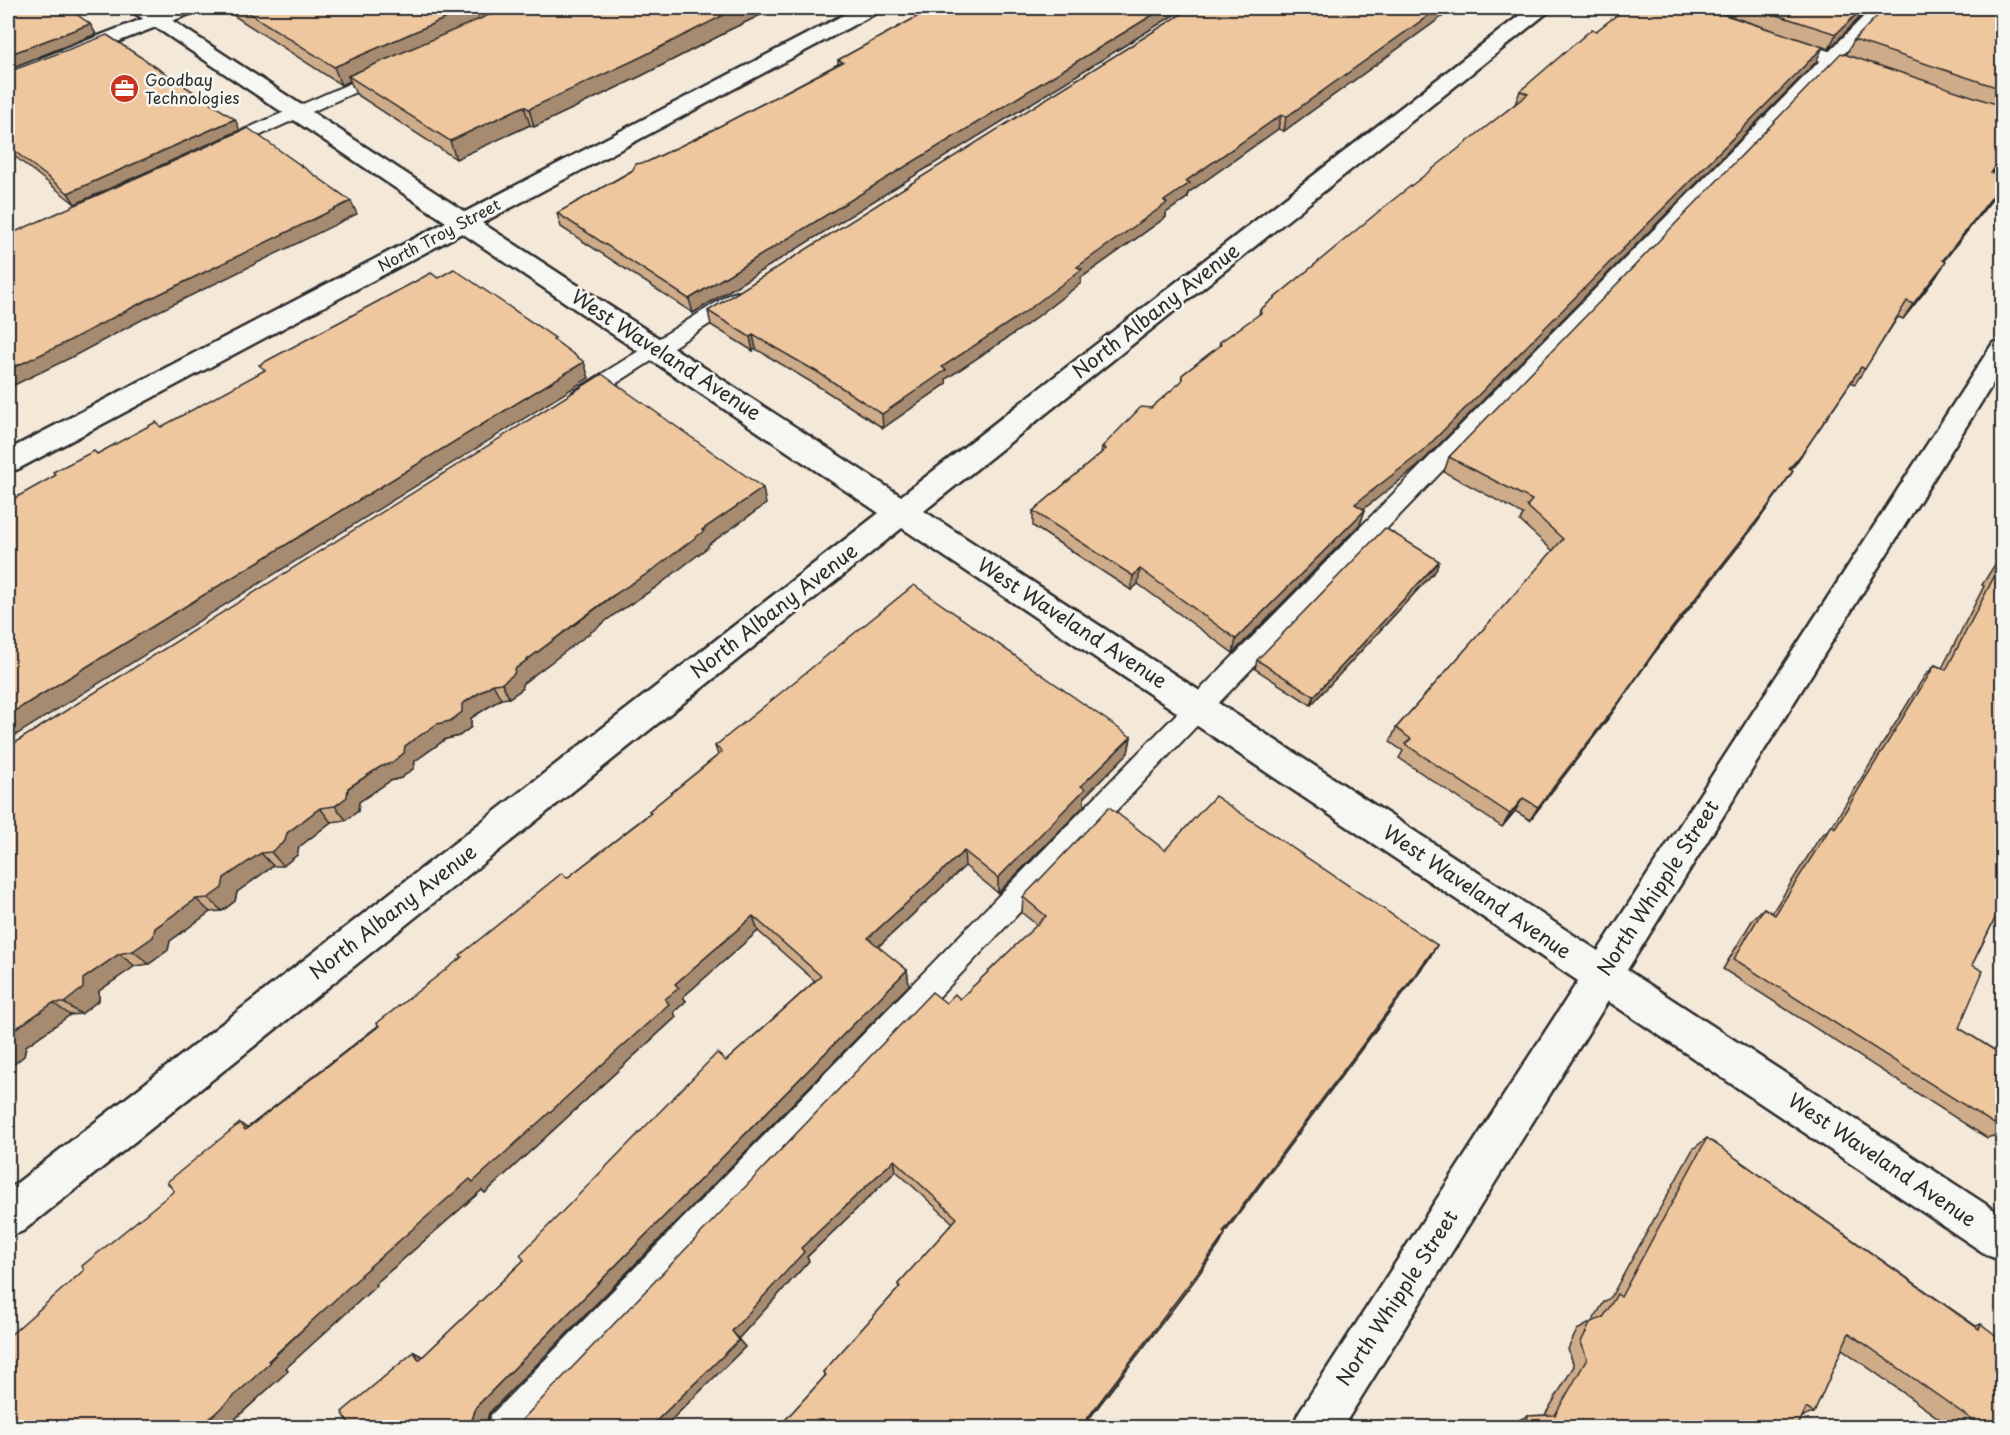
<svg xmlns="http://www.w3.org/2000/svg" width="2010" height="1435" font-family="'Playpen Sans',sans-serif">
	<rect width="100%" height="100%" fill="#f4e8d9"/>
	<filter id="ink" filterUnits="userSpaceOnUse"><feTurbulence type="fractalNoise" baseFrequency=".0167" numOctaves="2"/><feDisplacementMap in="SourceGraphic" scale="12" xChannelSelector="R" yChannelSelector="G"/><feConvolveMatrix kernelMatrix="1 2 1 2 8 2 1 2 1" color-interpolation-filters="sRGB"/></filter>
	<g filter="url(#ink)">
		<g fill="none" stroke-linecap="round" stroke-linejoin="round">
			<defs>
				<g id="lane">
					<path d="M1504,8C1516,8 1530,6 1540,15L1532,20L1506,11Z"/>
					<path d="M1872,8H1888L1208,714L529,1428H486L491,1415L1190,700Z"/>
					<path d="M385,68L391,70L393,73L391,76L228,150H216L213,146L216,142Z"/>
					<path d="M737,292L744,294L747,298L744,302L587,402L580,404L573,402L570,397L573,392L730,294Z"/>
				</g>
				<g id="street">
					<path d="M130,8H153L465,212L857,8H881L878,12L482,223L901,496L1529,8H1551L1548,12L924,511L1598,951L1993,343L2002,341V369L1627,970L2002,1215V1261L1987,1255L1608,1001L1342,1428H1292L1299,1412L1578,981L902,528L23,1231L8,1237V1190L879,513L462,233L18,469L8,472V450L446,222L133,12Z"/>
					<path d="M1777,34L1886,70L1890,74L1886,78L1879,80L1770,44L1767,40L1770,36Z"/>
				</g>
				<path id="secondary" d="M171,8H198L195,12L8,84V71Z"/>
			</defs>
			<use href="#lane" stroke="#2b2b2b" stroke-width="4"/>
			<use href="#street" stroke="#2b2b2b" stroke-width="5"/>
			<use href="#secondary" stroke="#2b2b2b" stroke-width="5"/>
			<use href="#lane" fill="#f6f6f2" fill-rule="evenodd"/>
			<use href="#street" fill="#f6f6f2" fill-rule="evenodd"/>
			<use href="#secondary" fill="#f6f6f2" fill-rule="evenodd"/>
		</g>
		<g fill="#ceab89" stroke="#2b2b2b" stroke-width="1.5">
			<path d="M222,8H775L725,32V33L641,76L534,127L530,125L456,159L356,94L350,81L341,85Z"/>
			<path d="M933,8H1185L693,313L561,227L557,213L647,162L697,138L838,64V60Z"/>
			<path d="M1191,8H1454L1284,131L1278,129L1188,193V197L1166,213V217L1081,278V283L1025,326L946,379V384L883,428L821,388L756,349L753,351L711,325L708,311Z"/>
			<path d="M1706,8H1869L1829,49Z"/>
			<path d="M2002,8V160L1992,173L1997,193L1944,261L1936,277L1903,319L1898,317L1855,384L1851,382L1791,470L1793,471L1783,486L1756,524L1652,656L1610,716L1530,820L1515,811L1502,827L1399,758L1403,751L1390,742L1396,728L1553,551L1520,521L1523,514L1444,472L1449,457L1846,55L1854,40Z"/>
			<path d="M1596,31L1816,62L1417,467L1363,509L1365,510L1360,524L1233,653L1138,584L1131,590L1033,526V511L1101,453L1102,447L1151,408L1181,382L1182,375L1219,346L1220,342L1259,315L1260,310L1515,104L1520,91Z"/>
			<path d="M8,72L240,130L75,204L8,151Z"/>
			<path d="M766,504L708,545V547L655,588L615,614L522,684V689L509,698L501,699L471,718V727L459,736L446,739L415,761L414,768L401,778L390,781L359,802L358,811L346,820L331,822L299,847L297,855L283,866H273L237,892L235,901L222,911L210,912L170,941L168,950L149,964L135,966L99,991V1000L81,1014L70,1015L26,1046L24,1056L8,747Z"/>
			<path d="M2002,553V904L1972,965L1959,1028L2002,1055V1142L1993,1136L1987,1138L1723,969L1753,919L1764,908L1772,913L1820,837L1832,826L1924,677L1935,665L1942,668L1984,586L1982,585Z"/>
			<path d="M1436,570L1311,705L1255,669L1257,660Z"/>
			<path d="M1131,737L1128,753L1084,797V806L998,893L965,866L878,947L907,970L909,985L489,1413L486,1424H518L946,1003L960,999L1037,925L1022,913L1023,897L1165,850L1437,945L1428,960L1224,1233L1225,1234L1220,1244L1194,1281L1082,1428H778L825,1376L823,1372L899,1288L898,1284L953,1223L896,1171L807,1257L809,1261L738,1339L745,1347L663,1428H348L524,1260L726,1061L815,981L758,931L683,997L686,1001L674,1012L676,1017L485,1193L482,1190L375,1284L377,1285L286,1368L288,1371L225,1428H8L174,1191L240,1123L247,1128L567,878L650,813L649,811L718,755L715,746Z"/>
			<path d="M1707,1138L1976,1326L1981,1324L2002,1428H1948V1425L1842,1349L1814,1413L1802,1417L1797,1428H1516L1515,1422L1527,1416L1545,1415L1574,1366L1568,1349L1577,1330L1592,1322L1604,1302L1611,1297L1693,1149Z"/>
		</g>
		<g fill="#a78b6f" stroke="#2b2b2b" stroke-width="1.5">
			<path d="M469,8H515L348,76L350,81L341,85L334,67Z"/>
			<path d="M735,8H775L725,32V33L641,76L534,127L529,109Z"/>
			<path d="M1164,8H1185L693,313L689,299Z"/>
			<path d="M1439,8H1454L1284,131L1286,117Z"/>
			<path d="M1863,8H1869L1829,49L1836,34Z"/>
			<path d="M90,24L96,34L8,69V55Z"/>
			<path d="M1823,47L1816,62L1417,467L1351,519L1355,504Z"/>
			<path d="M524,106L530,125L456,159L450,141Z"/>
			<path d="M1281,115L1278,129L1188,193V197L1166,213V217L1081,278V283L1025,326L946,379V384L883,428L882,414L942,367L1164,201L1186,181Z"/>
			<path d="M235,119L240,130L75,204L68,193Z"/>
			<path d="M2002,158V160L1981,188L1991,173Z"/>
			<path d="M2002,184L1997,193L1932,275L1943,260Z"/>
			<path d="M351,201L357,214L147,317L70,358L8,388V370L139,304Z"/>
			<path d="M1946,262L1936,277L1903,319L1913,304Z"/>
			<path d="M753,335L756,349L753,351L750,337Z"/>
			<path d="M584,362L589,378L8,740V715Z"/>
			<path d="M1861,367L1794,466L1779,484Z"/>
			<path d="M1793,471L1756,524L1652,656L1610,716L1530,820L1538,807L1661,642Z"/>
			<path d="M763,488L766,504L708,545V547L655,588L615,614L522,684V689L509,698L502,683L515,669L702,530Z"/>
			<path d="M1365,510L1360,524L1233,653L1236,639Z"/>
			<path d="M1439,561L1436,570L1311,705L1314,696Z"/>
			<path d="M1140,569L1138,584L1131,590L1133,576Z"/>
			<path d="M493,684L501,699L471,718V727L459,736L446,739L415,761L414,768L401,778L390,781L359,802L358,811L346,820L335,806L348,788L380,767L405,746L462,704Z"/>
			<path d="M1131,737L1128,753L1084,797V806L998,893V878L1081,786Z"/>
			<path d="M1523,798L1515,811L1502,827L1510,814Z"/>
			<path d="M320,808L331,822L299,847L297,855L283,866L271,852L287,833Z"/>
			<path d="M964,851L965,866L871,953L868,938Z"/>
			<path d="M261,853L273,866L237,892L235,901L222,911L208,898L224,878Z"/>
			<path d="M196,899L210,912L170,941L168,950L149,964L133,951L155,928Z"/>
			<path d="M753,916L758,931L683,997L686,1001L674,1012L676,1017L485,1193L482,1190L375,1284L377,1285L286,1368L288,1371L225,1428H199L360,1275L665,999L675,984Z"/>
			<path d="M1437,945L1428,960L1218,1242L1223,1232Z"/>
			<path d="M119,954L135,966L99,991V1000L81,1014L64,1003L83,979Z"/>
			<path d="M907,970L909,985L489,1413L485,1428L471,1423L476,1407Z"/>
			<path d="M53,1003L70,1015L26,1046L24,1056L8,1069V1034Z"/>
			<path d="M894,1160L896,1171L807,1257L809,1261L738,1339L732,1331L801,1248Z"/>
			<path d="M1225,1234L1220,1244L1194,1281L1082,1428H1080Z"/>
			<path d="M739,1340L745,1347L663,1428H649Z"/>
			<path d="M414,1352L428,1359L419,1360Z"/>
		</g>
		<g fill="#efc79f" stroke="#2b2b2b" stroke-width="1.5">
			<path d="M8,8H68L90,24L8,55Z"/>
			<path d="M241,8H469L334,67Z"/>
			<path d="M505,8H735L720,15L722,16L637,59L529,109L524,106L450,141L348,76Z"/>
			<path d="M933,8H1164L689,299L557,213L632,171L636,164L647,162L697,138L843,62L838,60Z"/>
			<path d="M1191,8H1439L1286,117L1281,115L1186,181L1190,183L1164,201L1167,203L1077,267L1082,269L1025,312L942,367L946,370L882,414L819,373L753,335L750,337L708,311Z"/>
			<path d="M1626,8H1704L1823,47L1422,452L1355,504L1365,510L1236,639L1140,569L1133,576L1033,511L1106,449L1102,447L1141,407L1151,408L1182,381V375L1221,345L1220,342L1261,313L1260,310L1384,207L1528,94L1520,91L1592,29L1596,31Z"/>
			<path d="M1755,8H1863L1836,34Z"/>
			<path d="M1885,8H2002V89L1854,40Z"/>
			<path d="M107,35L235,119L68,193L8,146V72Z"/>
			<path d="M1841,53L2002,106V158L1991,173L2002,177V184L1943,260L1946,262L1913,304L1907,301L1865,369L1861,367L1804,451L1789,469L1793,471L1765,510L1661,642L1619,702L1538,807L1523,798L1510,814L1405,744L1411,739L1396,728L1563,539L1527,506L1532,500L1449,457Z"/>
			<path d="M248,128L351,201L139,304L61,345L8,370V235Z"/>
			<path d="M454,269L555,338L553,339L584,362L8,715V502L56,475L53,472L94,451L97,454L156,422L161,427L265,370L259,365L431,273L438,278Z"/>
			<path d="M602,374L763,488L702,530L704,531L650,572L609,598L515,669L514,674L502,683L493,684L462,704V712L450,721L437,724L405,746L404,753L391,763L380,767L348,788L347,797L335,806L320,808L287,833L285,841L271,852L261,853L224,878L222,888L208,898L196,899L155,928L153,937L133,951L119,954L83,979V988L64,1003H53L8,1034V1036V747Z"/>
			<path d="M1385,528L1439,561L1314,696L1257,660Z"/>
			<path d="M2002,559V904L1972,965L1983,971L1959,1028L2002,1055V1129L1734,959L1764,908L1775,915L1832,825L1835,828L1935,665L1946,670L1996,573L1994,572Z"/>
			<path d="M914,585L1131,737L1081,786L1085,789L998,878L964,851L868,938L907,970L476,1407L471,1423L518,1424L932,992L946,1003L955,994L960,999L1046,916L1023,897L1109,807L1165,850L1215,796L1437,945L1223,1232L1225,1234L1198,1272L1080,1428H778L826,1375L823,1372L900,1287L898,1284L957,1218L894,1160L801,1248L804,1252L732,1331L739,1340L649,1428H348L350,1425L342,1412L414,1352L419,1360L524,1260L520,1255L717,1053L726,1061L821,976L753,916L675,984L679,988L665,999L669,1004L473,1182L470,1179L360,1275L361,1276L268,1361L270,1363L199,1428H8V1337L84,1270L82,1266L174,1191L167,1182L240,1123L245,1130L379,1026L377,1023L462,957L460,955L562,873L567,878L651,813L649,811L722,752L715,746Z"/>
			<path d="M1707,1138L1979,1329L1981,1324L2002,1340V1428H1969L1971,1419L1849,1333L1814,1413L1806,1408L1797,1428H1530L1527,1416L1555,1415L1587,1359L1581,1342L1591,1322L1603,1318L1617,1294L1621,1297Z"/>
		</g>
	</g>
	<defs>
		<symbol id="office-disc" viewBox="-11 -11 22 22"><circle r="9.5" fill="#c8321e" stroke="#f6f6f2"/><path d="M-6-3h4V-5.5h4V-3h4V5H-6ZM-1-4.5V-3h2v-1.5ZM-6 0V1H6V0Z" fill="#fff"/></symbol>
	</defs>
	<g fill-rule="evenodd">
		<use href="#office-disc" x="108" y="72" width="33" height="33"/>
	</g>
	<g text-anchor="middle" stroke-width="5" stroke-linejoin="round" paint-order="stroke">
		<g font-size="16" fill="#2b2b2b" stroke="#f6f6f2" text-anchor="start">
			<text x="145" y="86">Goodbay<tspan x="145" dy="18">Technologies</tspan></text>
		</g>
		<g font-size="16" fill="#2b2b2b" stroke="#f6f6f2">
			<text transform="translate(439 235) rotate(-28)" y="6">North Troy Street</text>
		</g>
		<g font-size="20" fill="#2b2b2b" stroke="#f6f6f2">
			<text transform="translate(1156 311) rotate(-38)" y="7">North Albany Avenue</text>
			<text transform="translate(666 355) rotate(33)" y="7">West Waveland Avenue</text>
			<text transform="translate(774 611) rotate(-38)" y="7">North Albany Avenue</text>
			<text transform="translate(1072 623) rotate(33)" y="7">West Waveland Avenue</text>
			<text transform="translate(1658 888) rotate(-57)" y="7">North Whipple Street</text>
			<text transform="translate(1477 892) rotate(34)" y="7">West Waveland Avenue</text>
			<text transform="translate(393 912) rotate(-38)" y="7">North Albany Avenue</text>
			<text transform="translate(1882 1160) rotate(34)" y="7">West Waveland Avenue</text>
			<text transform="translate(1397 1298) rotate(-57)" y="7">North Whipple Street</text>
		</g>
	</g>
	<rect width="2010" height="1435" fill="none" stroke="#f6f6f2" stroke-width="30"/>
	<rect x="15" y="15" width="1980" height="1405" fill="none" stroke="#2b2b2b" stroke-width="2" filter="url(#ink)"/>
</svg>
